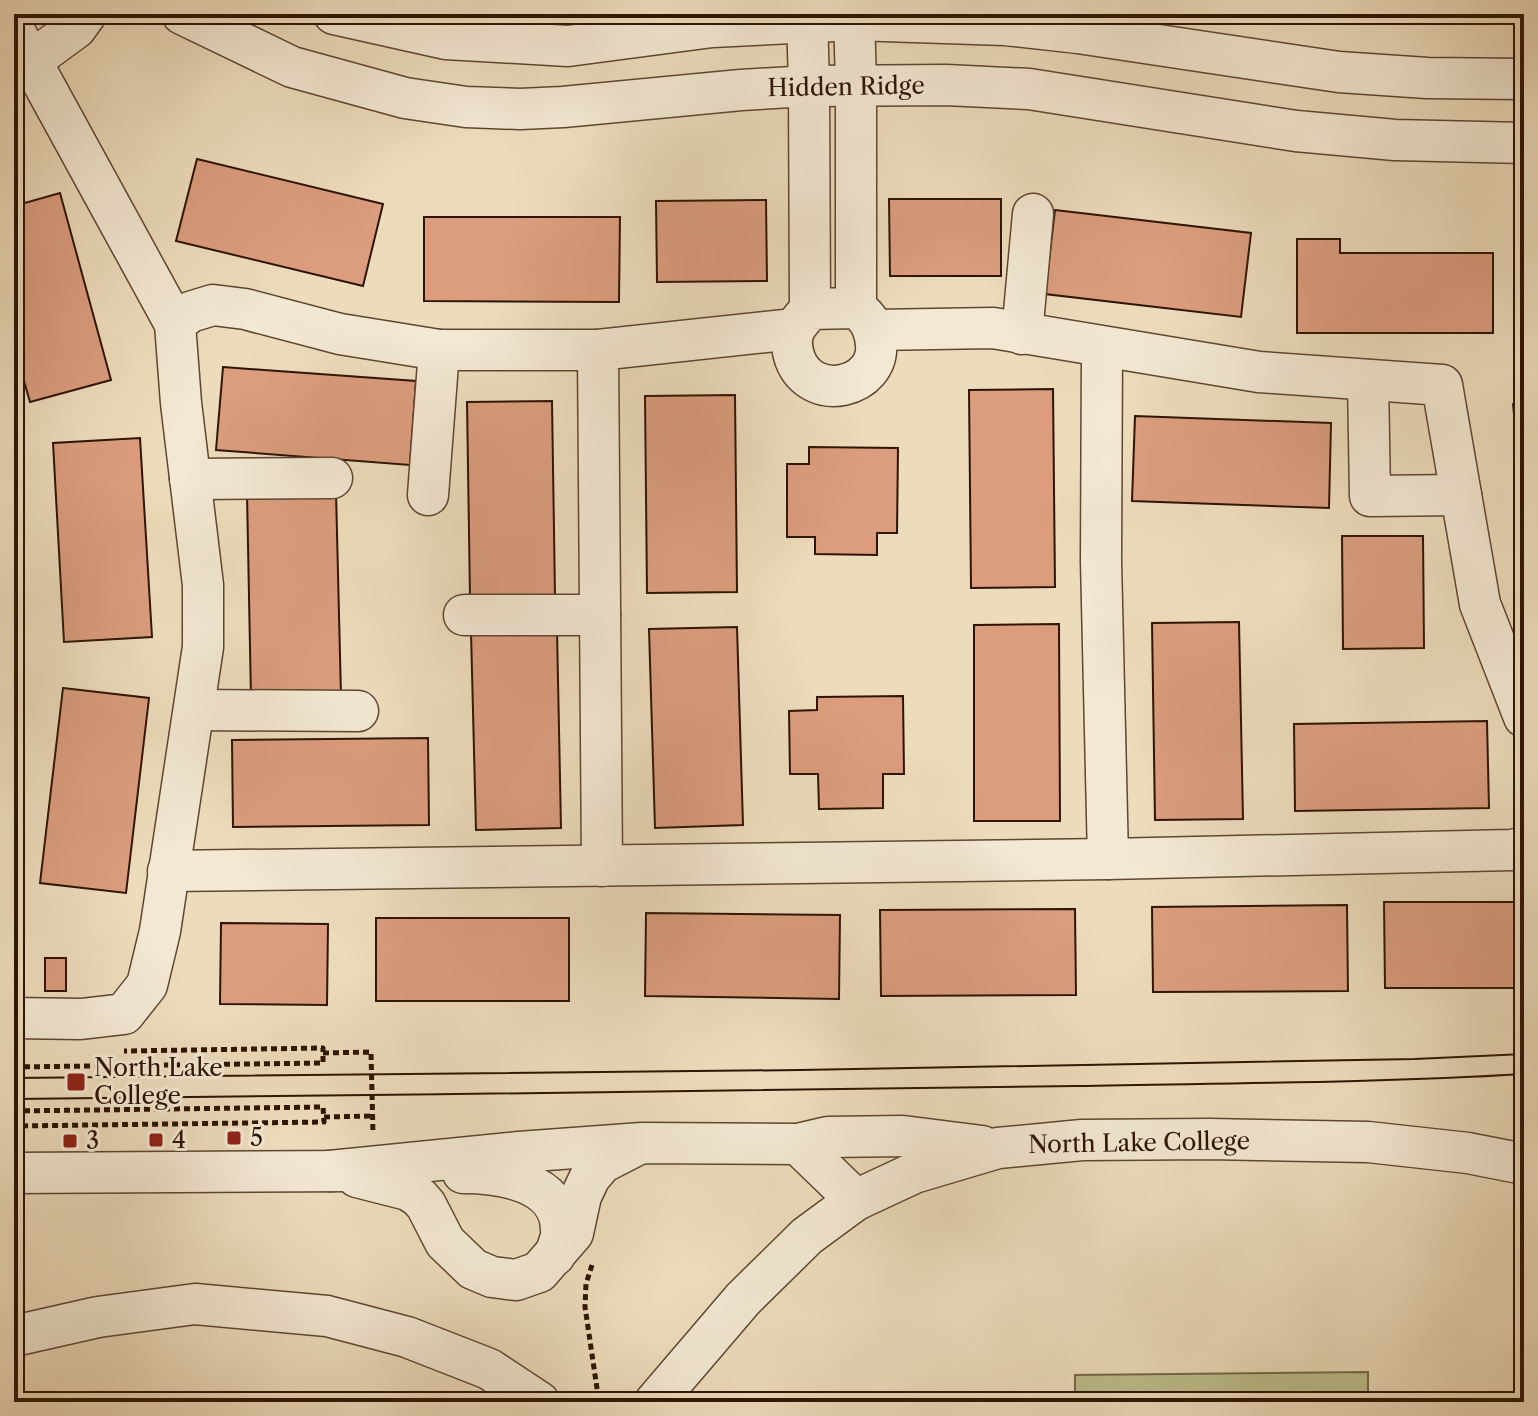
<svg xmlns="http://www.w3.org/2000/svg" width="1538" height="1416" font-family="'Libre Caslon Text',serif">
	<rect width="100%" height="100%" fill="#eddcbc"/>
	<filter id="stains"><feTurbulence type="fractalNoise" baseFrequency=".0025" numOctaves="4"/><feColorMatrix values="0 0 0 0 .2 0 0 0 0 .09 0 0 0 0 .02 0 0 0 .5 -.17"/></filter>
	<radialGradient id="worn" r=".72"><stop offset=".6" stop-color="#630" stop-opacity="0"/><stop offset="1" stop-color="#630" stop-opacity=".3"/></radialGradient>
	<path fill="#bdbf8d" stroke="#766a48" stroke-width="2" d="M1368,1372V1402H1075V1375Z"/>
	<g fill="#db9d7e" stroke="#2e1403" stroke-width="2">
		<path d="M197,159L383,204L363,286L176,241Z"/>
		<path d="M60,193L111,380L30,402L14,346V206Z"/>
		<path d="M889,199H1001V276H890Z"/>
		<path d="M766,200L767,281L657,282L656,201Z"/>
		<path d="M1055,210L1251,233L1241,317L1045,294Z"/>
		<path d="M424,217H620L619,302L424,301Z"/>
		<path d="M1297,239H1340V253H1493V333H1297Z"/>
		<path d="M223,367L416,381L410,465L216,450Z"/>
		<path d="M1053,389L1055,587L971,588L969,390Z"/>
		<path d="M735,395L737,592L647,593L645,396Z"/>
		<path d="M552,401L555,596L470,597L467,402Z"/>
		<path d="M1524,402V511L1513,404Z"/>
		<path d="M1135,416L1331,423L1329,508L1132,501Z"/>
		<path d="M140,438L152,637L64,642L53,443Z"/>
		<path d="M809,447L898,448L897,533H877V555L815,554V537H787V464H809Z"/>
		<path d="M336,492L341,696L251,698L247,494Z"/>
		<path d="M14,508H16L19,725H14Z"/>
		<path d="M1342,536H1423L1424,648L1343,649Z"/>
		<path d="M1239,622L1243,819L1155,820L1152,623Z"/>
		<path d="M1059,624L1060,821H974V625Z"/>
		<path d="M737,627L743,825L655,828L649,629Z"/>
		<path d="M557,630L561,828L476,830L471,632Z"/>
		<path d="M63,688L149,698L126,893L40,883Z"/>
		<path d="M903,696L904,774H883V808L819,809L818,774H790L789,711L817,710V697Z"/>
		<path d="M1487,721L1489,808L1295,811L1294,724Z"/>
		<path d="M428,738L429,825L233,827L232,740Z"/>
		<path d="M1384,902H1524V988H1385Z"/>
		<path d="M1347,905L1348,991L1153,992L1152,907Z"/>
		<path d="M1075,909L1076,995L881,996L880,910Z"/>
		<path d="M646,913L840,915L839,999L645,996Z"/>
		<rect x="376" y="918" width="193" height="83"/>
		<path d="M221,923L328,924L327,1005L220,1004Z"/>
		<rect x="45" y="958" width="21" height="33"/>
	</g>
	<g fill="none" stroke-linecap="round" stroke-linejoin="round">
		<defs>
			<g id="minor">
				<path d="M182,14L292,67L405,98L466,107L520,109L563,107L741,90L809,86L946,85L1029,89L1296,131L1395,140L1524,143"/>
				<path d="M334,14L446,39L568,46L712,27L854,20L1005,25L1078,33L1339,72L1427,78L1524,79"/>
				<path d="M807,14L809,86L810,309C806,315 798,322 795,329C790,338 792,350 795,359C812,404 880,388 876,344C874,327 869,318 856,308L810,309"/>
				<path d="M854,14L856,85V308"/>
				<path d="M14,30L175,324L181,403L203,585V647L160,931L147,985L124,1014L81,1019L14,1018"/>
				<path d="M31,61L76,28L86,14"/>
				<path d="M175,324L190,312L213,305L245,309L340,334L439,350H598"/>
				<path d="M875,330L993,328L1259,372L1442,385L1480,604L1524,717"/>
				<path d="M1022,334L1033,214"/>
				<path d="M1102,347L1101,561L1108,859"/>
				<path d="M1368,380L1370,496L1461,495"/>
				<path d="M190,479L332,478"/>
				<path d="M428,495L439,350"/>
				<path d="M464,615H600"/>
				<path d="M194,710L358,711"/>
				<path d="M602,866L598,350L794,329"/>
				<path d="M168,871L1108,859L1512,850L1524,847"/>
				<path d="M798,1144L856,1200"/>
				<path d="M330,1171L519,1152L642,1143L798,1144L828,1137L903,1136L982,1146"/>
				<path d="M14,1173L355,1171"/>
				<path d="M463,1173C500,1173 561,1181 561,1230C562,1238 557,1247 555,1255"/>
				<path d="M357,1177L408,1190L419,1197L426,1205L445,1242L473,1269L492,1277L516,1280L539,1272L573,1233L581,1196L590,1177L602,1163L635,1146"/>
				<path d="M14,1336L98,1317L195,1304L327,1316L407,1337L489,1369L539,1402"/>
				<path d="M655,1402L743,1299L807,1236L856,1200L914,1173L998,1148L1082,1140L1209,1139L1368,1142L1468,1153L1524,1164"/>
			</g>
		</defs>
		<use href="#minor" stroke="#5e4631" stroke-width="43"/>
		<g stroke="#2e1403" stroke-width="5" stroke-dasharray="6 4" stroke-linecap="butt">
			<path d="M323,1053L371,1052L373,1134"/>
			<path d="M14,1067L323,1063V1048L124,1051"/>
			<path d="M14,1111L323,1107L324,1122L14,1126"/>
			<path d="M324,1117L372,1116"/>
			<path d="M592,1265L586,1284L585,1307L599,1402"/>
		</g>
		<use href="#minor" stroke="#f3e8d3" stroke-width="40"/>
		<g stroke="#2e1403" stroke-width="2">
			<path d="M14,1078L800,1070L1415,1059L1524,1054"/>
			<path d="M14,1099C368,1094 722,1093 1076,1086C1226,1083 1375,1083 1524,1074"/>
		</g>
	</g>
	<g fill="#8f2418" stroke="#f3e8d3" stroke-width="3">
		<rect x="66" y="1072" width="20" height="20" rx="4"/>
		<rect x="226" y="1130" width="16" height="16" rx="4"/>
		<rect x="148" y="1132" width="16" height="16" rx="4"/>
		<rect x="62" y="1133" width="16" height="16" rx="4"/>
	</g>
	<g text-anchor="middle" stroke-width="6" stroke-linejoin="round" paint-order="stroke">
		<g font-size="24" fill="#2e1403" stroke="#f3e8d3">
			<text transform="translate(846 87) rotate(-1)" y="8">Hidden Ridge</text>
			<text transform="translate(1139 1143) rotate(-1)" y="8">North Lake College</text>
		</g>
		<g font-size="24" fill="#2e1403" stroke="#f3e8d3" text-anchor="start">
			<text x="94" y="1076">North Lake<tspan x="94" dy="28">College</tspan></text>
			<text x="250" y="1146">5</text>
			<text x="172" y="1148">4</text>
			<text x="86" y="1149">3</text>
		</g>
	</g>
	<rect width="1538" height="1416" fill="none" stroke="#eddcbc" stroke-width="48"/>
	<rect x="16" y="16" width="1506" height="1384" fill="none" stroke="#2e1403" stroke-width="4"/>
	<rect x="24" y="24" width="1490" height="1368" fill="none" stroke="#2e1403" stroke-width="2"/>
	<rect width="100%" height="100%" filter="url(#stains)"/>
	<rect width="100%" height="100%" fill="url(#worn)"/>
</svg>
